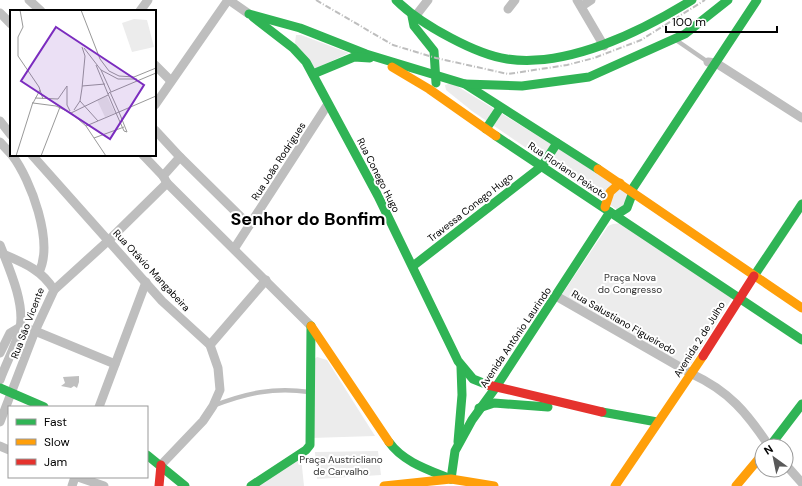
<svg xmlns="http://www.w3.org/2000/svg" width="802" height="486" font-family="'DM Sans',sans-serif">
	<rect width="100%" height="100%" fill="#fff"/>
	<g fill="#ececec">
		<path d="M296,35H301L349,53L312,70L295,43Z"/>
		<path d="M452,83L630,193L619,211L472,111L446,90L445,85Z"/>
		<path d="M623,223L732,298L691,364L683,366L561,296L608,226L613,224Z"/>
		<path d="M317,357L327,360L375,436L311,438L312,361Z"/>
		<path d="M378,451L381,475L317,479L315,452Z"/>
		<path d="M301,457L304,486H256Z"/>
	</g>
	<path fill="#bfbfbf" d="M79,376V382L77,388L74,386L71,388L61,386L65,383L63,377Z"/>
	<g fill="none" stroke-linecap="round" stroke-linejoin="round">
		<g stroke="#bebebe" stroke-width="4.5">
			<path d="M676,40L708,62"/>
			<path d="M213,406C246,393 274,387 309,392"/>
		</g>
		<g stroke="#bebebe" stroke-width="9">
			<path d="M29,0L41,11"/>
			<path d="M229,0L249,14"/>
			<path d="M577,0L604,46"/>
			<path d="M582,6L591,0"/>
			<path d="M508,9L515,0"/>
			<path d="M140,11L148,0"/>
			<path d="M0,13L11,24"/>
			<path d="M414,18L428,0"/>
			<path d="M708,62L716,63L802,118"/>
			<path d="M155,65L171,81"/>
			<path d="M155,105L228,0"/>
			<path d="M0,121L11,135"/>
			<path d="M155,130L180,157L249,225"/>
			<path d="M0,142L11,154"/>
			<path d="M12,155C31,180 54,242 39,272"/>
			<path d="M32,155L162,301L210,345L218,368L220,390L213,406L203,421L161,465"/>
			<path d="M143,155L163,176L167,183L311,326"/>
			<path d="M163,176L180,157"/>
			<path d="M0,245C9,268 25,303 20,328C16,346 6,363 0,380"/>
			<path d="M234,249L328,104"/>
			<path d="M54,290L109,240L167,183"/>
			<path d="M556,296L692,374C729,391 747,413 769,446"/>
			<path d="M20,327L35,331L115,364"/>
			<path d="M210,345L266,280"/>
			<path d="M0,353L10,333L20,327"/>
			<path d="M99,407L146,282"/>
			<path d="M0,422L35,331L54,290C42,270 24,263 3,254"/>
			<path d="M0,446L9,450"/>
			<path d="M786,465L802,483"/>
			<path d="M78,477L104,486"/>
			<path d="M72,486L75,477"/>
		</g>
		<g stroke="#30b455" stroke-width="9">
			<path d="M396,0C412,16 430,27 451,38C468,47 487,56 507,59C568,68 642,31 692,0"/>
			<path d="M249,14L300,28L366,54L465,84L598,169"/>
			<path d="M412,16L414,26L434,51L436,83"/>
			<path d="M253,17L293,48L306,62L378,196L458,361L473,379L488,385"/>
			<path d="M313,74L354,57L370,58"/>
			<path d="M465,84L522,86L589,77L685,34L728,0"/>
			<path d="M486,129L500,108"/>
			<path d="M496,136L802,340"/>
			<path d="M631,191L757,0"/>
			<path d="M616,215L627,208L633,192"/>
			<path d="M413,266L542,166L557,143"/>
			<path d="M754,276L802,204"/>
			<path d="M0,388L44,407"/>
			<path d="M479,408L494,403L548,407"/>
			<path d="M602,412L657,422"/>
			<path d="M389,442C403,462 429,470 451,479"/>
			<path d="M458,442L462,395L461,367"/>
			<path d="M770,446L802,404"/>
			<path d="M147,455L185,486"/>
			<path d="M451,479L455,451L472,420L496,387L610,212"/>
			<path d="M251,486L306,450L310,445L311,326"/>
		</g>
		<g stroke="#ff9f0a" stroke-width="9">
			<path d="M392,67L429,89L496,136"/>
			<path d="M598,169L802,308"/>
			<path d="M605,207L610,192L620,183"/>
			<path d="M311,326L389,442"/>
			<path d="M384,486L451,479L494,486"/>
			<path d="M615,486L703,356"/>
			<path d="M736,486L762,455"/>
		</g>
		<g stroke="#e5322d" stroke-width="9">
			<path d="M703,356L754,276"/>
			<path d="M488,385L602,412"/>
			<path d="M159,486L161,465"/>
		</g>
		<path stroke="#bebebe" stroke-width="2" stroke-dasharray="6 2 1 2" stroke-linecap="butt" d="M316,0L393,45L436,58L508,74L567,65L594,58L641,40L705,0"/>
	</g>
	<g text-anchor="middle" stroke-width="4" stroke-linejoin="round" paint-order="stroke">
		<g font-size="10" fill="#000" stroke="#fff">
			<text transform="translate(278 161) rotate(-57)" y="4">Rua João Rodrigues</text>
			<text transform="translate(568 170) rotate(34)" y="4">Rua Floriano Peixoto</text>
			<text transform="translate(379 175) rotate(63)" y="4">Rua Conego Hugo</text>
			<text transform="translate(470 207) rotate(-38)" y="4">Travessa Conego Hugo</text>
			<text transform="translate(152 270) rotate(47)" y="4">Rua Otávio Mangabeira</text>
			<text transform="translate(624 322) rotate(30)" y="4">Rua Salustiano Figueiredo</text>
			<text transform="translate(27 323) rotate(-69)" y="4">Rua São Vicente</text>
			<text transform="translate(515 337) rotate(-56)" y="4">Avenida Antônio Laurindo</text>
			<text transform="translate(699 339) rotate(-58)" y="4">Avenida 2 de Julho</text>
		</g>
		<g font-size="10" fill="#333" stroke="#fff">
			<text x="630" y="281">Praça Nova<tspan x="630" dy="12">do Congresso</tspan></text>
			<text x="341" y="463">Praça Austricliano<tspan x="341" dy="12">de Carvalho</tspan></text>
		</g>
		<g font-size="18" font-weight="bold" fill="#000" stroke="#fff">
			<text x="308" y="225">Senhor do Bonfim</text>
		</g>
	</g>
	<g transform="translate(10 10)">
		<rect width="146" height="146" fill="#fff"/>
		<path d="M124,9L137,10L144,37L122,42L112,13ZM97,86L105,103L95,107L87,90Z" fill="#ececec"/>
		<path fill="none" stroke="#999" stroke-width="1" d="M10,0L13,17L8,27V46L29,77L33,89M71,0L90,49L99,61L109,66L124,67L146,58M74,38L91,60L101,82M86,55L98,84M91,60L108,69H127M57,76V95L60,101M72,76L95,74M30,80L23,93L46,96L61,103M101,82L146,63M25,88L48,89L57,76M70,91L88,111M64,100L70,91L72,78L75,46L72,37M106,103L114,121L117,122L109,102L146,86M76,116L109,102L100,82L98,84L106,103M84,128L114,117M6,146L23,92M31,146L50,97M96,146L76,116L61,103L98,85"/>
		<path fill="#7b2cbf" fill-opacity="0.15" stroke="#7b2cbf" stroke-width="2" d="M46,17L134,75L100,129L11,71Z"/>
		<rect width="146" height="146" fill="none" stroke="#000" stroke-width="2"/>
	</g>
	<rect x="8" y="406" width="140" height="72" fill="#ffffff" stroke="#999999"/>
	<rect x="16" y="419" width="20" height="6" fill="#30b455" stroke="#999999"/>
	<text x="44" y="426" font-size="12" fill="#000000">Fast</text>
	<rect x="16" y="439" width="20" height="6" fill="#ff9f0a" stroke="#999999"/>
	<text x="44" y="446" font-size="12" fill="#000000">Slow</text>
	<rect x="16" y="459" width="20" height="6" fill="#e5322d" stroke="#999999"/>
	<text x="44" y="466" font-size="12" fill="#000000">Jam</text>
	<g transform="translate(774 458) rotate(327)"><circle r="19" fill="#ffffff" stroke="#999999"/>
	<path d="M0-3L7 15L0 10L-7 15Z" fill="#595959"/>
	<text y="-6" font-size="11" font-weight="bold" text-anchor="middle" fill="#000000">N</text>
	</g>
	<path d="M666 26v6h111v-6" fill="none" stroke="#000000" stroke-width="2"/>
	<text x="672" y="26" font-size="12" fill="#000000" stroke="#ffffff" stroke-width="3" paint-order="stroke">100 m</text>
</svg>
